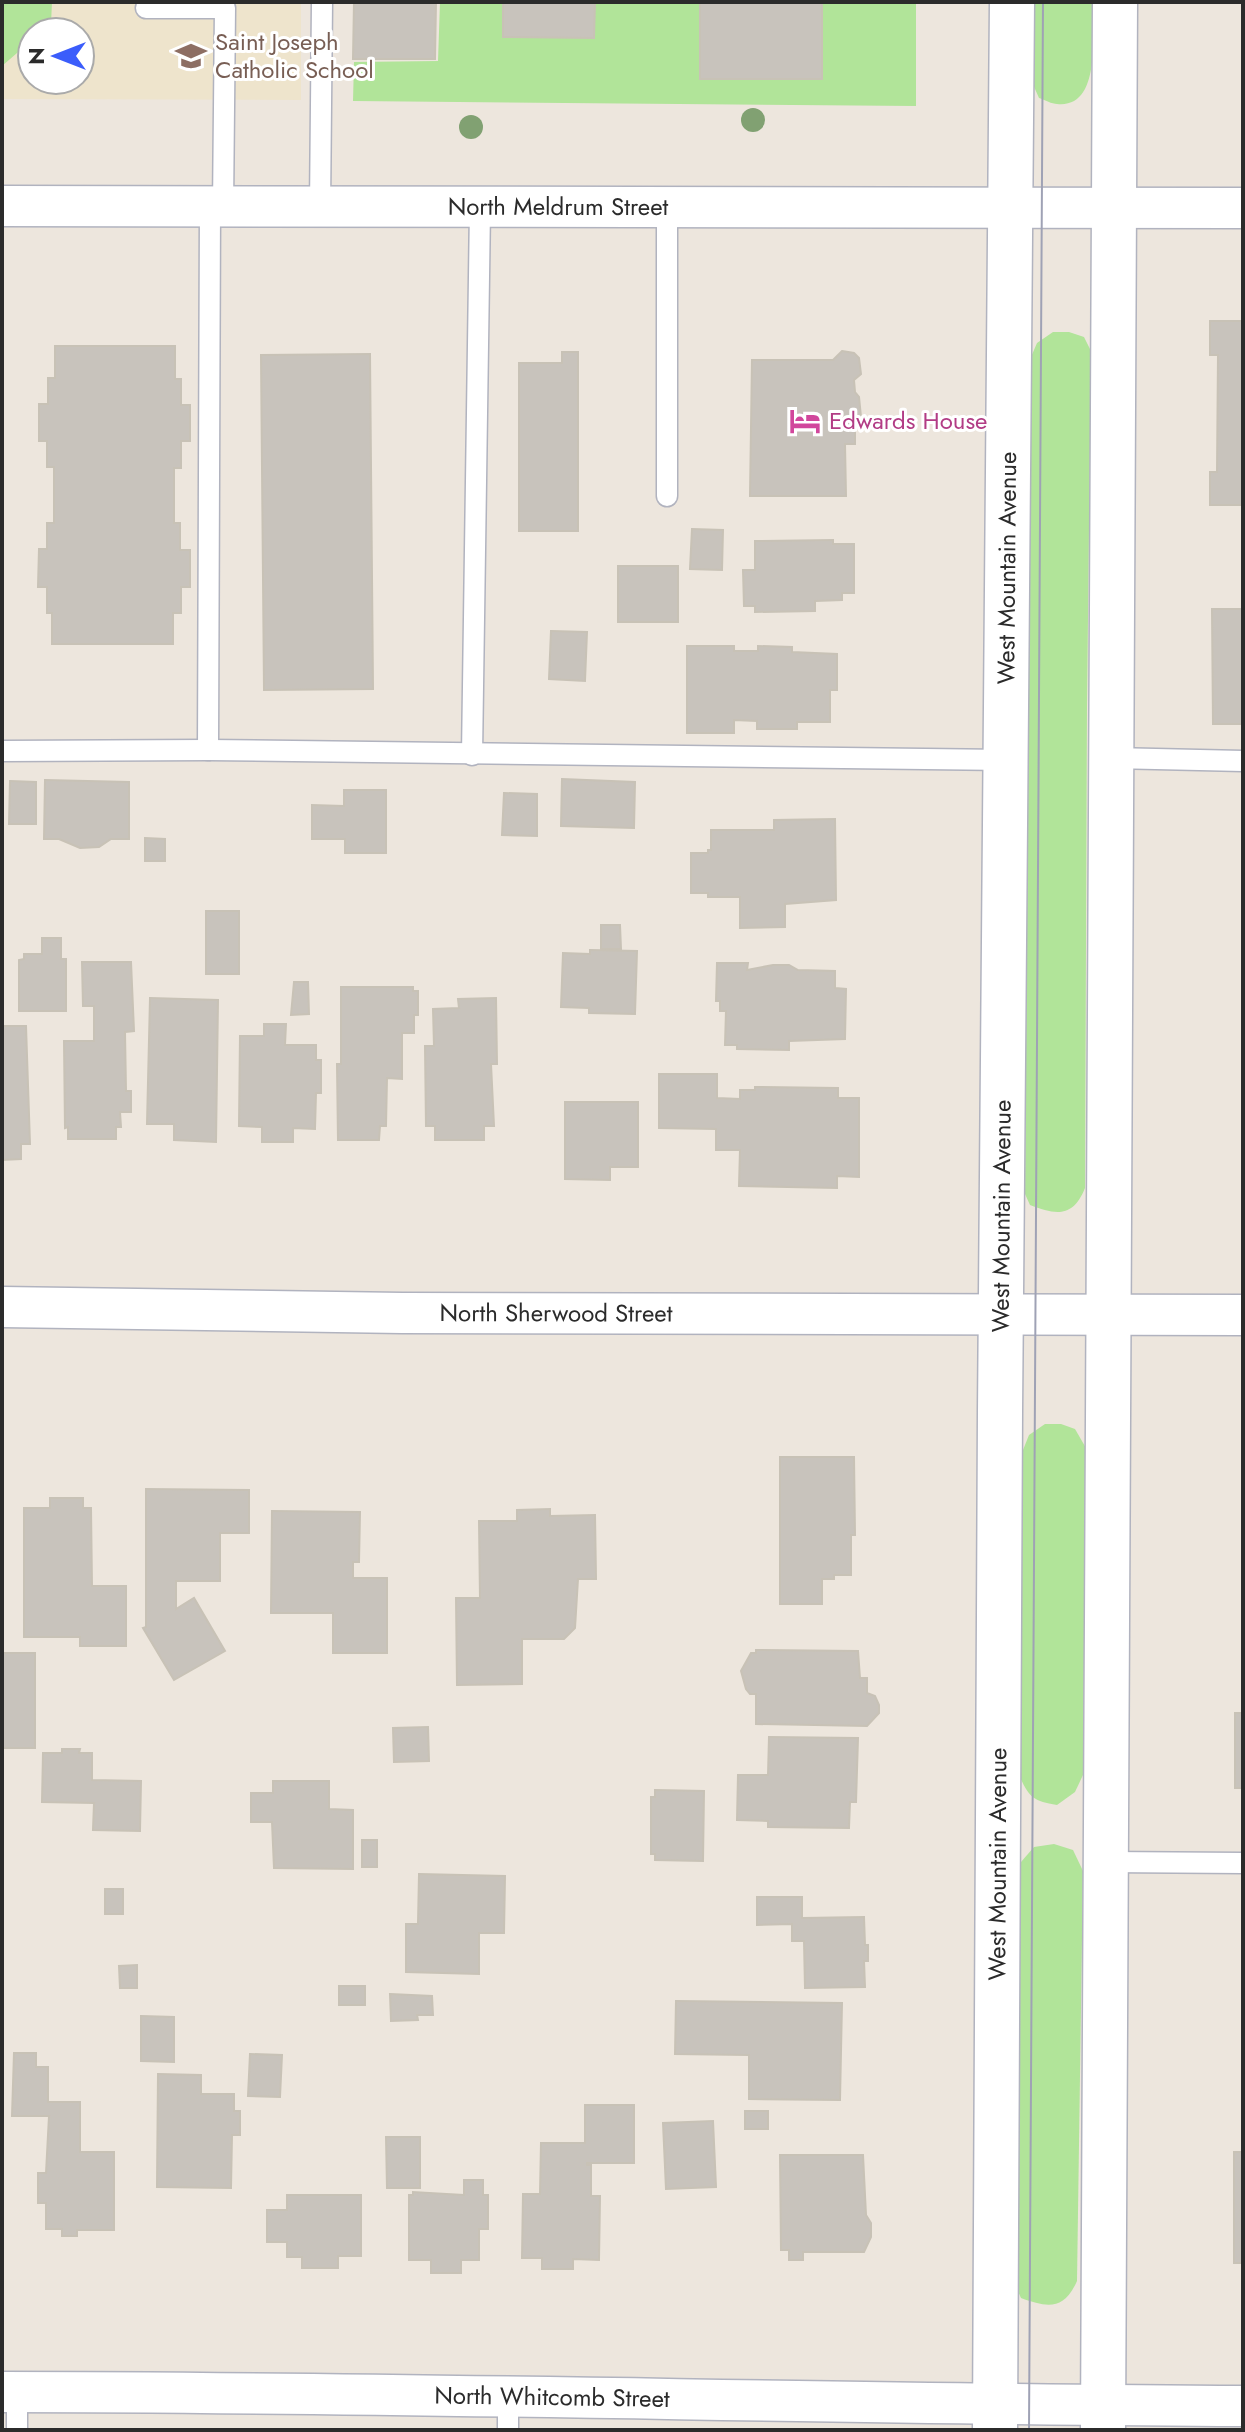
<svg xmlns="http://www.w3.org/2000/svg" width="1245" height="2432" font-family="Jost,sans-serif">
	<rect width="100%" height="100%" fill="#ede6dd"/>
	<path fill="#eee4cc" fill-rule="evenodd" d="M2,2H301V100L2,99ZM32,32H80V80H32Z"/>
	<g fill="#b1e499">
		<path d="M2,2H52L51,24L42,32H32V40L2,66Z"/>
		<path d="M440,2H916V106L353,101L354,62L438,61Z"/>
		<path d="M1032,2H1092C1092,30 1103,109 1057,104C1052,104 1045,100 1039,98L1031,80Z"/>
		<path d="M1053,332H1069L1084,337L1091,351L1087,707L1085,1188C1073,1218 1056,1215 1030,1205L1025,1194L1031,357L1037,343Z"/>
		<path d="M1045,1424H1061L1075,1429L1086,1448L1083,1775L1075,1792L1057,1805C1032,1801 1029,1797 1018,1773L1023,1450L1029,1435Z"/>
		<path d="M1054,1844L1073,1850L1083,1871L1077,2281C1064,2310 1048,2308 1021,2298L1016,2287L1020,1881L1021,1862L1034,1847Z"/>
	</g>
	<g fill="#c8c3bc" stroke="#c8c2b6" stroke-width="2">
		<path d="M354,2H436L435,59H353Z"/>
		<path d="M503,2H595L594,38L503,37Z"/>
		<rect x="700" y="2" width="122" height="77"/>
		<path d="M1210,321H1243L1242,505H1210V472H1217L1218,355H1210Z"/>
		<path d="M55,346H175V379H181V405H190V441H181V468H174V523H180V550H190V587H181V613H173V644H52V613H47V587H38L39,549H47V523H54V467H47V441H39V404H48V378H55Z"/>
		<path d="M842,351L854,353L859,358L861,374L854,380L855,392L859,397L861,417L855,424V444H845L846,496H750L752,360H833Z"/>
		<path d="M562,352H578V531H519V363H562Z"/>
		<path d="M370,354L373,689L264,690L261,355Z"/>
		<path d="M692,529L723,530L722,570L690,569Z"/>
		<path d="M833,540V544H854V593H842V600L815,601V611L755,612V606H744L743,570H755V541Z"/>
		<rect x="618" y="566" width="60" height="56"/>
		<path d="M1212,609H1243V724H1213Z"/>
		<path d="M551,631L587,632L585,681L549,679Z"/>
		<path d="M687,646H734V651H758V646L792,647V652L837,654V690H830V722H797V729H757V721L734,720V733H687Z"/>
		<path d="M562,779L635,782L634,828L561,826Z"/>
		<path d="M45,780L129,782V839H111L99,847L80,848L59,839H44Z"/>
		<path d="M10,781L36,782V824H9Z"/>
		<path d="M344,790H386V853H345V839H312V805L344,806Z"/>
		<path d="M504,793L537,794V836L502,835Z"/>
		<path d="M835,819L836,900L785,904V927L740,928V897H708V893H691V853H708V850H711V830H774V820Z"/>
		<path d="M145,838L165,839V861H145Z"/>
		<rect x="206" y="911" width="33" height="63"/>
		<path d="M601,925H620L621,949H601Z"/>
		<path d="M42,938H61V959H66V1011H19V960L24,959V954H42Z"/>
		<path d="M590,950L637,951L635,1014L589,1013V1008L561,1007L563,953L590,954Z"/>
		<path d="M82,962H131L134,1031L125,1032L126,1091H131V1112H120L121,1127H116V1139H68V1127L65,1128L64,1041H94V1006H83Z"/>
		<path d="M717,963H748L747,970L773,965H789L798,970L835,971V988L846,989L845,1039L789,1041V1050L737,1049V1045H725L726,1011H720V1001H716Z"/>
		<path d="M294,982H308L309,1014L291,1015Z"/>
		<path d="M341,987H413V991H418V1015H414V1033H402V1079L387,1078L386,1126H380L379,1140H338L337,1064H341Z"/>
		<path d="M150,998L218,1000L216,1142L174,1140V1124H147Z"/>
		<path d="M496,998L497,1064H491L494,1126H484V1140H435V1126H426L425,1046H434L433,1009L459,1008L458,999Z"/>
		<path d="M264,1024H286L285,1045H316V1060H321V1093H316L315,1129L293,1128V1142H262V1127L239,1126L240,1036H264Z"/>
		<path d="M2,1026H26L30,1144H21V1159L2,1160Z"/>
		<path d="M659,1074H717V1098L740,1099V1090H755V1087L838,1088V1098H859V1177L837,1176V1188L739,1186L740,1150H716V1129L659,1128Z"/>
		<path d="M565,1102H638V1167H610V1180L565,1179Z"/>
		<path d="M780,1457H854L855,1535H851V1575H834V1579H822V1604H780Z"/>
		<path d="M146,1489L249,1490V1533H220V1581H176V1609L194,1598L225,1651L174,1680L143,1628L146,1627Z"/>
		<path d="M50,1498H83V1508H91L92,1586H126V1646H80V1637H24V1508H50Z"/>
		<path d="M550,1509V1516L595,1515L596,1579H578L575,1628L564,1639H522V1684L457,1685L456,1598H480L479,1521H517V1510Z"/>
		<path d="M272,1511L360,1512L359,1562H353V1578H387V1653H333V1613H271Z"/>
		<path d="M756,1650L858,1651L860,1678H867V1693L875,1696L879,1705V1713L867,1726L756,1724V1694H750L746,1689L741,1671L751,1653H756Z"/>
		<rect x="2" y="1653" width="33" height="95"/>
		<rect x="1235" y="1713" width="8" height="75"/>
		<path d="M428,1727L429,1761L394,1762L393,1728Z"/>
		<path d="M769,1737L858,1738L856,1802H850L849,1828L768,1827V1821L737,1820L738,1775H768Z"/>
		<path d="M62,1749H80L79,1753H92V1780L141,1781L140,1831L93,1830L94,1803L42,1802L43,1753H62Z"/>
		<path d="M273,1781H329V1809L353,1810V1869L274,1868L272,1822H251V1793H273Z"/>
		<path d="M655,1790L704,1791L703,1861L655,1860V1854H651V1797H655Z"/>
		<rect x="362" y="1840" width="15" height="27"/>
		<path d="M419,1874L505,1876L504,1933H479V1974L406,1972V1924H418Z"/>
		<rect x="105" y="1889" width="18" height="25"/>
		<path d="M757,1897H802V1918L864,1917L865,1945H868V1961H864L865,1987L805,1988L804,1941H792V1924L757,1925Z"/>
		<path d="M137,1965V1988H120L119,1966Z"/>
		<rect x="339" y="1986" width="26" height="19"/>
		<path d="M390,1994L432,1996L433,2015H417L418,2020L391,2021Z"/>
		<path d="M676,2001L842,2003L840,2100L749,2099V2055L675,2054Z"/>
		<path d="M141,2016L174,2017V2062L141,2061Z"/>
		<path d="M14,2053H36V2067H48V2102H80V2152H114V2230H77V2236H62V2229H46V2203H38V2173H46L49,2116H12Z"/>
		<path d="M250,2054L282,2055L280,2097L248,2096Z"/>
		<path d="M158,2074L201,2075V2094H234V2111H240V2135H232L231,2188L157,2187Z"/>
		<path d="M585,2105H634V2163H587V2165H591V2196H600L599,2260L573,2259V2269H542V2258H522L523,2194H540L541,2143H585Z"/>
		<rect x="745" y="2111" width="23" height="18"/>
		<path d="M713,2121L716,2187L666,2189L663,2123Z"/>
		<path d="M386,2137H420V2188H387Z"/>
		<rect x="1234" y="2152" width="9" height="111"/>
		<path d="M780,2155H863L866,2215L871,2223V2237L864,2252H803V2260H789V2250H781Z"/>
		<path d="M464,2180H483V2195H488V2229H479V2260H461V2273H431V2260H409V2195H413V2192L464,2195Z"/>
		<path d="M287,2195H361V2256H338V2268H302V2257H287V2242H267V2210H287Z"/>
	</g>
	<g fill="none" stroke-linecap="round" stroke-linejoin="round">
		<defs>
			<g id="lane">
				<path d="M146,8H225L223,207"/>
				<path d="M320,207L322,2"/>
				<path d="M667,207V496"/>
				<path d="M208,750L210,207"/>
				<path d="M2,751L208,750L1006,760"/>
				<path d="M472,755L480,208"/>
				<path d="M1112,758L1243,761"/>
				<path d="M1106,1862L1243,1863"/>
				<path d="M17,2430V2392"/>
				<path d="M508,2430V2395"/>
			</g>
			<g id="street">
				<path id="s1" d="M2,206L1243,208"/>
				<path id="s2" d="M2,1307L402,1313L1243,1315"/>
				<path id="s3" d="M2,2392C416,2392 829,2404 1243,2406"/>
			</g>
			<g id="secondary">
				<path id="s4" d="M995,2430L1000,1412L1012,2"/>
				<path d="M1103,2430L1115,2"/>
			</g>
		</defs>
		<use href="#lane" stroke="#b1b3bf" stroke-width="23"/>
		<use href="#street" stroke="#b1b3bf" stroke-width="43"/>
		<use href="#secondary" stroke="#b1b3bf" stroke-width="47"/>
		<use href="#lane" stroke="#fff" stroke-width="20"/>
		<use href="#street" stroke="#fff" stroke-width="40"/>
		<use href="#secondary" stroke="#fff" stroke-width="44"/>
		<path stroke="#9fa2b5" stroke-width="2" d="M1029,2430L1043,2"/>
	</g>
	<g fill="#81a172">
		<circle cx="753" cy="120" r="12"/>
		<circle cx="471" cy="127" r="12"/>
	</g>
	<defs>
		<symbol id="school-bare" viewBox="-9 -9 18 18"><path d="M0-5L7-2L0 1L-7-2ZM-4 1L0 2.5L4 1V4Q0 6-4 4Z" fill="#8d6e63" stroke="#fff" stroke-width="2.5" paint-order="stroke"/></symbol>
		<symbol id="hotel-bare" viewBox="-9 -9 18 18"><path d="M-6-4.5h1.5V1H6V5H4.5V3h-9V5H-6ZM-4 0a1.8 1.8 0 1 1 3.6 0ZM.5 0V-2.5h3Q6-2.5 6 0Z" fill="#d1479c" stroke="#fff" stroke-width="2.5" paint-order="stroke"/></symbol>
	</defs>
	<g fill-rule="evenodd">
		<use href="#school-bare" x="169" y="34" width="44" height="44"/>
		<use href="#hotel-bare" x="783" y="399" width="44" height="44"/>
	</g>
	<g text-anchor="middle" stroke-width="6" stroke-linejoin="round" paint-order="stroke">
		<g font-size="24" fill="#785e54" stroke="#fff" text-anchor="start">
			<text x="215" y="50">Saint Joseph<tspan x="215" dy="28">Catholic School</tspan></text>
		</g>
		<g font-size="24" fill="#2b2b2b" stroke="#fff">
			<text dy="8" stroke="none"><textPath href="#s1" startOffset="556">North Meldrum Street</textPath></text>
			<text dy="8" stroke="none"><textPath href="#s4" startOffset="1862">West Mountain Avenue</textPath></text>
			<text dy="8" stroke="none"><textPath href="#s4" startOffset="1214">West Mountain Avenue</textPath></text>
			<text dy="8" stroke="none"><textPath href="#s2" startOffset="554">North Sherwood Street</textPath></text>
			<text dy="8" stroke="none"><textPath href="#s4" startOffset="566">West Mountain Avenue</textPath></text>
			<text dy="8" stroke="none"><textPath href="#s3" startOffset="550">North Whitcomb Street</textPath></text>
		</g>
		<g font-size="24" fill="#b23c85" stroke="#fff" text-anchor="start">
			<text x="829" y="429">Edwards House</text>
		</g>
	</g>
	<rect width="1245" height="2432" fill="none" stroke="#2b2b2b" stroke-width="8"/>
	<g transform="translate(56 56) rotate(270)"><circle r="38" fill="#ffffff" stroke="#aaaaaa" stroke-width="2"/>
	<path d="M0-6L14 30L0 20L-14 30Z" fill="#3b5dfb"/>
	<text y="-12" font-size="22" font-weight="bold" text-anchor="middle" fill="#2b2b2b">N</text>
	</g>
</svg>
